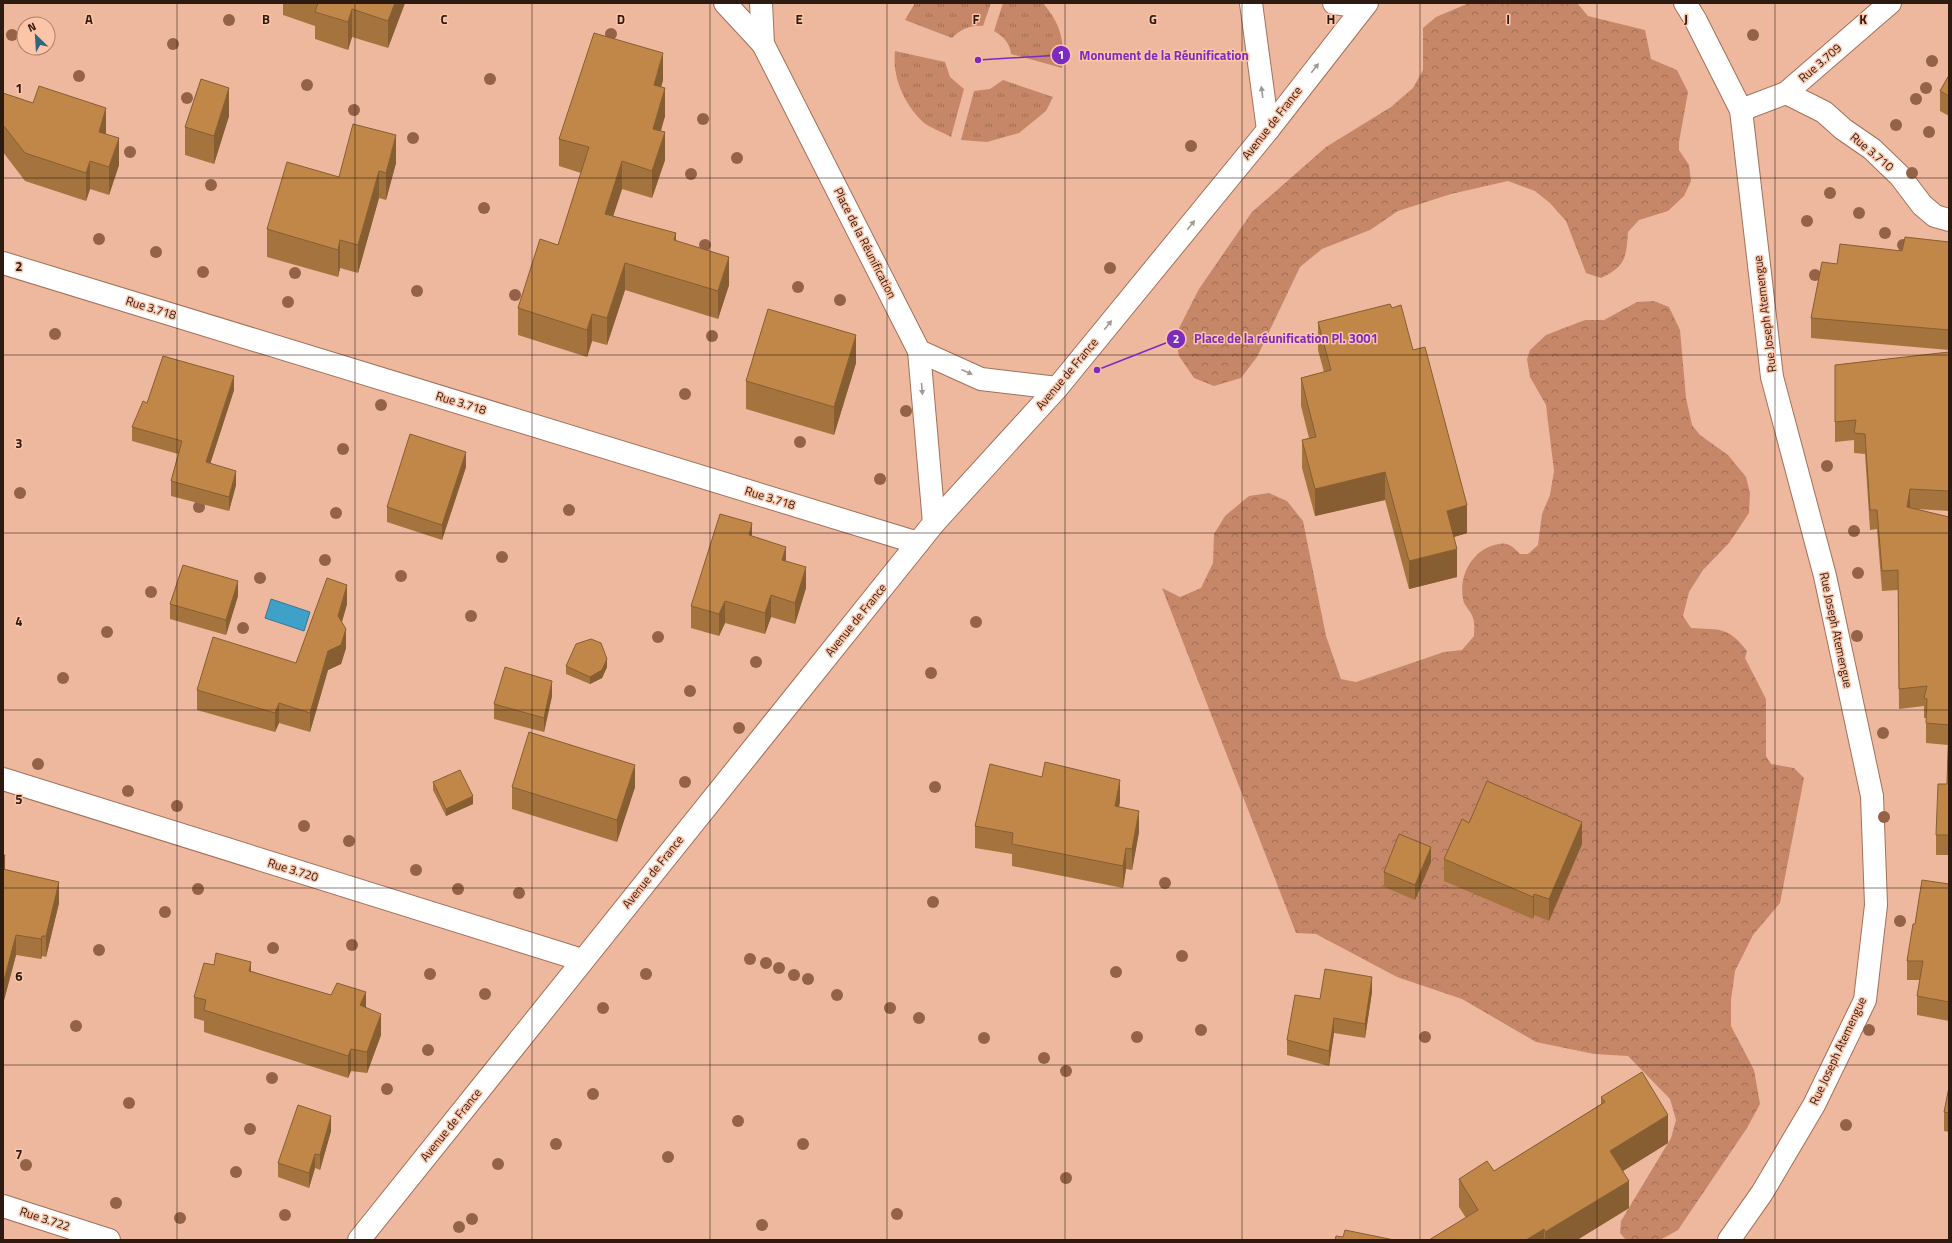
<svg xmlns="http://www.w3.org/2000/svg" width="1952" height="1243" font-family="'Titillium Web',sans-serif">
	<defs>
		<pattern id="grass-tufts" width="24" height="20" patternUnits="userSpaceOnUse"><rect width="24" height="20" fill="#c68768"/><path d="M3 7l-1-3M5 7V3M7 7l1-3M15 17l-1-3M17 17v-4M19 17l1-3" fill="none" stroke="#a16e54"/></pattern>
		<pattern id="forest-crowns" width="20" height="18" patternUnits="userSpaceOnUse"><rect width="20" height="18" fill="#c68768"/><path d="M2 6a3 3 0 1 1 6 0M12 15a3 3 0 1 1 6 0" fill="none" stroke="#a16e54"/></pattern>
	</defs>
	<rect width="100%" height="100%" fill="#eeb89e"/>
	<g fill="url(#grass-tufts)">
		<path d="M915,3H991L983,26C971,25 961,29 952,38L905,20Z"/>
		<path d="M1003,3H1043C1061,25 1065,40 1062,68L1011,54C1010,43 1003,36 994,31Z"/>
		<path d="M895,51L945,62L950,77L964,89L951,137C943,132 930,128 923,122C904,104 892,77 895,51Z"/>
		<path d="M1003,80L1053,97L1046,111L1019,133L987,142L961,140L974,91L990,89Z"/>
	</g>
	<g fill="url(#forest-crowns)">
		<path d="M1469,3H1577L1588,16L1645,30L1651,59L1677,70L1688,92L1679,142V150L1689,165L1691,181L1684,196L1668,211L1639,220L1628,232C1626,258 1626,266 1601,278L1586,273L1566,221L1550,203L1535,191L1508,181L1451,194L1398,211L1370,230L1322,249L1300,267L1257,357L1241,378L1214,386L1194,378L1179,356L1175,336L1199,289L1252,212L1326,147L1391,107L1413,88L1423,70V28L1436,17Z"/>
		<path d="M1654,301L1669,307L1680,330L1686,398L1692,425L1700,435L1728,455L1746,477L1750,493L1749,513L1729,543L1703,570L1689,592L1683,616L1691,628C1720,630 1728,626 1747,651L1745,658L1766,699V756L1771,764L1794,768L1804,778L1780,903L1753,935L1735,971L1731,1000V1026L1754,1070L1760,1104L1747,1128L1678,1230L1660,1240H1626L1620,1233L1621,1221L1671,1138L1676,1120L1670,1099L1628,1056L1594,1054L1536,1042L1462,999L1397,977L1316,934L1296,933L1162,588L1180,597L1201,588L1213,563L1214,534L1225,516L1249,496L1269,493L1287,501L1303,521L1326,636L1341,679L1356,682L1444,652L1462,650L1474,636C1474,631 1475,623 1473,618C1471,611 1464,606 1463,599C1459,577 1470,554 1491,546C1505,541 1510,543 1520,554H1528L1538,545L1542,514L1550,495L1554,471L1546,405L1530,377L1527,359L1530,350L1546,335L1585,320H1604L1637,302Z"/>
	</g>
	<path fill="#3fa1c7" stroke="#3a7890" d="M271,599L310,612L304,631L265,618Z"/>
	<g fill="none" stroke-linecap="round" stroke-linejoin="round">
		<defs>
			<g id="street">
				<path d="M725,3L763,44"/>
				<path d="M761,3L763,44L919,351L981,379L1057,388"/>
				<path d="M1251,3L1268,130"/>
				<path d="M1334,3L1363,7"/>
				<path d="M1685,3L1695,19L1741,110L1772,377L1825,576L1872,796L1876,905L1865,1000L1814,1105L1762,1193L1729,1240"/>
				<path d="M1786,93L1824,112L1843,129L1872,149L1900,176L1922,205L1935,216L1949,220"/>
				<path d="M1741,110L1786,93L1890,3"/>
				<path d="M3,263L918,543"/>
				<path d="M919,351L934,523"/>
				<path d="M3,779L582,960"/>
				<path d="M3,1206L109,1240"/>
				<path d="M359,1240L934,523L1057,388L1268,130L1367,3"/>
			</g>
		</defs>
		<use href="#street" stroke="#a37159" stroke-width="24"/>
		<use href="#street" stroke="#fff" stroke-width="22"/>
	</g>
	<g fill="#946247">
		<circle cx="229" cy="20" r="6"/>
		<circle cx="611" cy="34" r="6"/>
		<circle cx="12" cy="35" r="6"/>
		<circle cx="1753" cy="35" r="6"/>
		<circle cx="173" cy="44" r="6"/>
		<circle cx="1932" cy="61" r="6"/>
		<circle cx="79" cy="76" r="6"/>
		<circle cx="490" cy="79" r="6"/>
		<circle cx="307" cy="85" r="6"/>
		<circle cx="1926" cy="88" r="6"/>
		<circle cx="187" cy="98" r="6"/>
		<circle cx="1916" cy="99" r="6"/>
		<circle cx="354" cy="110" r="6"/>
		<circle cx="703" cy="119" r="6"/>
		<circle cx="1896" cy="125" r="6"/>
		<circle cx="1929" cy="132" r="6"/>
		<circle cx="413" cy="138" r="6"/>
		<circle cx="1191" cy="146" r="6"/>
		<circle cx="130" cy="152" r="6"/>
		<circle cx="737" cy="158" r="6"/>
		<circle cx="1912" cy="173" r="6"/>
		<circle cx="691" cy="174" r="6"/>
		<circle cx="211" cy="185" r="6"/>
		<circle cx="1830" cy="193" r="6"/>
		<circle cx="484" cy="208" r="6"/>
		<circle cx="1859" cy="213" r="6"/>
		<circle cx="1807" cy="221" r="6"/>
		<circle cx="1885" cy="233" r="6"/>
		<circle cx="99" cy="239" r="6"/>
		<circle cx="705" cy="245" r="6"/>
		<circle cx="1903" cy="245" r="6"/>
		<circle cx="156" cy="252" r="6"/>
		<circle cx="1110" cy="268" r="6"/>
		<circle cx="203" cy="272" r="6"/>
		<circle cx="295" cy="273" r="6"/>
		<circle cx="1815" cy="275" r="6"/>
		<circle cx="798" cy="287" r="6"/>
		<circle cx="417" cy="291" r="6"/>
		<circle cx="515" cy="295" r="6"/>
		<circle cx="840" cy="300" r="6"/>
		<circle cx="288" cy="302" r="6"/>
		<circle cx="55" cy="334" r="6"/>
		<circle cx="712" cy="336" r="6"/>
		<circle cx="685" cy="394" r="6"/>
		<circle cx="381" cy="405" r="6"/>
		<circle cx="906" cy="411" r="6"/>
		<circle cx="800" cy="442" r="6"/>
		<circle cx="343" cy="449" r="6"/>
		<circle cx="1827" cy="466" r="6"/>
		<circle cx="880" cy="479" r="6"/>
		<circle cx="20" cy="493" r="6"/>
		<circle cx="199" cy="507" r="6"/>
		<circle cx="569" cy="510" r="6"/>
		<circle cx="336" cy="513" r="6"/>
		<circle cx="1854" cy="531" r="6"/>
		<circle cx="502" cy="557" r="6"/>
		<circle cx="325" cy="560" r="6"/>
		<circle cx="1858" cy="573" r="6"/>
		<circle cx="401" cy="576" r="6"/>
		<circle cx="260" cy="578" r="6"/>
		<circle cx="151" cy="592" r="6"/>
		<circle cx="471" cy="616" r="6"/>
		<circle cx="976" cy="622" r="6"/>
		<circle cx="243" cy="628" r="6"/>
		<circle cx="107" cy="632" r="6"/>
		<circle cx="1857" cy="636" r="6"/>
		<circle cx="658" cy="637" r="6"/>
		<circle cx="756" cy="662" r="6"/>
		<circle cx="931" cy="673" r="6"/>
		<circle cx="63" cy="678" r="6"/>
		<circle cx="690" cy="691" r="6"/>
		<circle cx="739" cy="728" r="6"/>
		<circle cx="1883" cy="733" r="6"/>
		<circle cx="38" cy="764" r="6"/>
		<circle cx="685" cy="782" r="6"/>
		<circle cx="935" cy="787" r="6"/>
		<circle cx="128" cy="791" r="6"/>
		<circle cx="177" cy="806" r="6"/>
		<circle cx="1884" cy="817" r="6"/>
		<circle cx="304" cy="826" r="6"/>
		<circle cx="349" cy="841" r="6"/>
		<circle cx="416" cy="870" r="6"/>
		<circle cx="1165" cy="883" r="6"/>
		<circle cx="198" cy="889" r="6"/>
		<circle cx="458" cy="889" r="6"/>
		<circle cx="519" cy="893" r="6"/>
		<circle cx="933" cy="902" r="6"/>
		<circle cx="165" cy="912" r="6"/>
		<circle cx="1900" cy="921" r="6"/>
		<circle cx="352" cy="945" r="6"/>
		<circle cx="273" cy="948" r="6"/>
		<circle cx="99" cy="950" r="6"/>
		<circle cx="1182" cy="956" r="6"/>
		<circle cx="750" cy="959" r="6"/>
		<circle cx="766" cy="963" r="6"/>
		<circle cx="779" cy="968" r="6"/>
		<circle cx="1116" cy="972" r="6"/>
		<circle cx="430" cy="974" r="6"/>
		<circle cx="646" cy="974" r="6"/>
		<circle cx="794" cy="975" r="6"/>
		<circle cx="808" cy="979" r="6"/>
		<circle cx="485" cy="994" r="6"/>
		<circle cx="837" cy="995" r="6"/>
		<circle cx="603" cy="1008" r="6"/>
		<circle cx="890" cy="1008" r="6"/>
		<circle cx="919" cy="1018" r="6"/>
		<circle cx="76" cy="1026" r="6"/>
		<circle cx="1201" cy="1030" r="6"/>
		<circle cx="1869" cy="1030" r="6"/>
		<circle cx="1137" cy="1037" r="6"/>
		<circle cx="1425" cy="1037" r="6"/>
		<circle cx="984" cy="1038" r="6"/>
		<circle cx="428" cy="1050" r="6"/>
		<circle cx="1044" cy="1058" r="6"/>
		<circle cx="1066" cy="1071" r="6"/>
		<circle cx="272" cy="1078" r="6"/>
		<circle cx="387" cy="1089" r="6"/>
		<circle cx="593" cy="1094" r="6"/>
		<circle cx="129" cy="1103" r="6"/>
		<circle cx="738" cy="1121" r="6"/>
		<circle cx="1846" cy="1125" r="6"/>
		<circle cx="250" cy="1129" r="6"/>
		<circle cx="556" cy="1144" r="6"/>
		<circle cx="803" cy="1144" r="6"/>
		<circle cx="668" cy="1157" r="6"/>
		<circle cx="498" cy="1164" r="6"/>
		<circle cx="26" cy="1165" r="6"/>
		<circle cx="236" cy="1172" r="6"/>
		<circle cx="1066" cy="1178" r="6"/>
		<circle cx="116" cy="1203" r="6"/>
		<circle cx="897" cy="1214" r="6"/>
		<circle cx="285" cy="1215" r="6"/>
		<circle cx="180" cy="1218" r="6"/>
		<circle cx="472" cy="1219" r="6"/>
		<circle cx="762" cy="1225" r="6"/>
		<circle cx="459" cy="1227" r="6"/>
	</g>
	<g fill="#a5743e">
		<path d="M283,3H405L388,48L352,37L348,50L315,39V26L283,15Z"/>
		<path d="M1949,75V116L1940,111V91Z"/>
		<path d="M663,80L661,87L665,116L661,131L665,160L652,198L622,189L613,216L676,241L729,285L718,319L625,290L607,345L592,341L587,357L518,335V308L558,245L581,173L559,166V139Z"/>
		<path d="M3,93L106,134L119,165L109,195L90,189L86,201L25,181L3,152Z"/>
		<path d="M229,116L214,164L185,155V127Z"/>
		<path d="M396,163L386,200L379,198L358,273L340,268L338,277L267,257V229L339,177Z"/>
		<path d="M1949,242V350L1811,338V318L1837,264Z"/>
		<path d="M1392,308L1413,350L1467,533L1454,537L1457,577L1409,589L1385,500L1315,516L1302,468V440L1309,438L1301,406V378L1324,372L1318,350V322Z"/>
		<path d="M1949,352V511L1917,509L1949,517V855H1936V835L1947,784L1948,745L1926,743V718H1924V706L1899,709L1898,590L1882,591L1877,529L1870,530L1865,454L1854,453V440L1835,442V365Z"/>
		<path d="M856,363L834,435L746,409V381Z"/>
		<path d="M234,390L210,464L236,485L229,511L171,496V481L178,454L132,441V427L147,403Z"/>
		<path d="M466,467L442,540L387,522V507Z"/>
		<path d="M752,536L786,561L806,588L795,624L771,617L765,634L725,623L719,636L691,628V606Z"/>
		<path d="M238,596L226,635L170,619V604Z"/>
		<path d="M347,604L342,622L346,648L341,664L328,670L310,732L279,723L275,732L197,710V690L296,663Z"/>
		<path d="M566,666L607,667L602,678L590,684L566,674Z"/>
		<path d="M552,696L544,732L494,719V704Z"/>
		<path d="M433,782L473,804L446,816L433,790Z"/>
		<path d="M512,787H635L617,842L512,809Z"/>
		<path d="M1120,801L1119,807L1139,832L1132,870L1126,869L1123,888L1012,866V854L975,848V826Z"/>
		<path d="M1469,823L1582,844L1549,921L1534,915L1533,919L1444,881V859Z"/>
		<path d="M3,855L5,870L59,903L46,957L42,956L41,959L16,955L3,1004Z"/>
		<path d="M1431,862L1415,900L1384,887V872Z"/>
		<path d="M1949,884V1021L1917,1015V996L1920,980H1907V961L1915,924Z"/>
		<path d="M214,965L251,971L366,1007L381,1035L367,1073L351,1071L348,1078L204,1032V1021L194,1018V997Z"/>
		<path d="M1372,992L1365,1038L1334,1033L1329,1066L1287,1055V1040L1320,999Z"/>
		<path d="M1949,1087V1132L1944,1131V1112Z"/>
		<path d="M1601,1097L1668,1143L1623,1171L1629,1208L1577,1240H1429L1466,1218L1459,1207V1179L1494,1171L1601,1104Z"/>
		<path d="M331,1131L320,1170L315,1168L309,1188L278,1177V1163Z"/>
	</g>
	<g fill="#865e32">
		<path d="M395,3H405L388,48V21Z"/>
		<path d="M352,9V37L348,50V22Z"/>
		<path d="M663,53V80L654,112V85Z"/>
		<path d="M229,88V116L214,164V136Z"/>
		<path d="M665,88V116L653,156V129Z"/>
		<path d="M106,108V136L99,132Z"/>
		<path d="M665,132V160L652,198V171Z"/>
		<path d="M396,135V163L386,200V173Z"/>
		<path d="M119,138V165L109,195V167Z"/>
		<path d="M90,161V189L86,201V173Z"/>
		<path d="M622,161V189L605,241V214Z"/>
		<path d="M379,171V198L358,273V245Z"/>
		<path d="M676,233V261L674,240Z"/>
		<path d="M340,240V268L338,277V250Z"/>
		<path d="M729,257V285L718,319V291Z"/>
		<path d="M625,263V290L607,345V318Z"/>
		<path d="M592,314V341L587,357V330Z"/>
		<path d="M856,335V363L834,435V407Z"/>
		<path d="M234,376V390L206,477V462Z"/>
		<path d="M466,452V467L442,540V525Z"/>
		<path d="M236,471V485L229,511V497Z"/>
		<path d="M1385,472V500L1315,516V489Z"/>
		<path d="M1910,489V509L1907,507Z"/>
		<path d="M1467,505V533L1447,539V511Z"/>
		<path d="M752,523V544L749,535Z"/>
		<path d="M786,547V568L782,560Z"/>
		<path d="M1457,549V577L1409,589V561Z"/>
		<path d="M806,567V588L795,624V603Z"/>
		<path d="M238,581V596L226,635V620Z"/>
		<path d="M347,585V604L338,635V616Z"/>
		<path d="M4,586V606L3,609V589Z"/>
		<path d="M771,595V617L765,634V613Z"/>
		<path d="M725,601V623L719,636V614Z"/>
		<path d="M346,629V648L341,664L328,670L310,732V713L328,651Z"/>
		<path d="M607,659V667L602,678L590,684V677Z"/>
		<path d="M552,681V696L544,732V718Z"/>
		<path d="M279,703V723L275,732V713Z"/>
		<path d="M635,765V787L617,842V820Z"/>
		<path d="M1120,780V801L1115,828V806Z"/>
		<path d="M473,796V804L446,816V809Z"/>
		<path d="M1139,811V832L1132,870V849Z"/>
		<path d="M1582,822V844L1549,921V899Z"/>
		<path d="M1431,847V862L1415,900V885Z"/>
		<path d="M1126,848V869L1123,888V866Z"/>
		<path d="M5,855V876L3,885V864Z"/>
		<path d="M59,882V903L46,957V936Z"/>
		<path d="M1534,894V915L1533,919V897Z"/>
		<path d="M16,935V955L3,1004V984Z"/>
		<path d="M42,936V956L41,959V939Z"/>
		<path d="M251,962V983L249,971Z"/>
		<path d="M1372,977V992L1365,1038V1024Z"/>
		<path d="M366,992V1013L360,1005Z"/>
		<path d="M381,1014V1035L367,1073V1052Z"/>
		<path d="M1334,1018V1033L1329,1066V1051Z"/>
		<path d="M351,1049V1071L348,1078V1056Z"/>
		<path d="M1668,1115V1143L1610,1179V1151Z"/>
		<path d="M331,1116V1131L320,1170V1155Z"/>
		<path d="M315,1154V1168L309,1188V1173Z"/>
		<path d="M1629,1181V1208L1577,1240H1545V1232Z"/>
		<path d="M1544,1229V1240H1526Z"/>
	</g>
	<g fill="#c08748" stroke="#865e32">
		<path d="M318,3H395L388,21L352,9L348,22L315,12Z"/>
		<path d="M594,33L663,53L654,85L665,88L653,129L665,132L652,171L622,161L605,214L676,233L674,240L729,257L718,291L625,263L607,318L592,314L587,330L518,308L540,239L558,245L589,147L559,139Z"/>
		<path d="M1949,75V96L1940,91Z"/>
		<path d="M201,79L229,88L214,136L185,127Z"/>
		<path d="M39,86L106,108L99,132L119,138L109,167L90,161L86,173L25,153L3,125V93L33,103Z"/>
		<path d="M353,124L396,135L386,173L379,171L358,245L340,240L338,250L267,229L287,162L339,177Z"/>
		<path d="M1905,237L1949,242V330L1811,318L1822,262L1837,264L1840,244L1902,251Z"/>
		<path d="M1390,304L1392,308L1401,305L1413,350L1425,347L1467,505L1447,511L1457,549L1409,561L1385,472L1315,489L1302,440L1316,437L1301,378L1331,370L1318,322Z"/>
		<path d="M768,309L856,335L834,407L746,381Z"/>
		<path d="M1949,352V491L1910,489L1907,507L1949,517V835H1936L1938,784H1947L1949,725L1926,723L1927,699L1924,698L1927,686L1899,689L1898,570L1882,571L1877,510H1870L1865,434L1854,433L1856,420L1835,422V365Z"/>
		<path d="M163,356L234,376L206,462L236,471L229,497L171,481L182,441L132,427L143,401L147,403Z"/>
		<path d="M410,434L466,452L442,525L387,507Z"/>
		<path d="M720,514L752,523L749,535L786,547L782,560L806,567L795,603L771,595L765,613L725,601L719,614L691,606Z"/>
		<path d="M183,565L238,581L226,620L170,604Z"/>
		<path d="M327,578L347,585L338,616L346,629L341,645L328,651L310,713L279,703L275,713L197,690L213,637L296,663Z"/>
		<path d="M591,639L601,643L607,659L602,670L590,677L566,666L576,644Z"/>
		<path d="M505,667L552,681L544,718L494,704Z"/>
		<path d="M529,732L635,765L617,820L512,787Z"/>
		<path d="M1045,762L1120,780L1115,806L1139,811L1132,849L1126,848L1123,866L1012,844L1013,833L975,826L990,764L1042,777Z"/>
		<path d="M460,770L473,796L446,809L433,782Z"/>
		<path d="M1487,781L1582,822L1549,899L1534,894L1533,897L1444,859L1462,819L1469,823Z"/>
		<path d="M1399,834L1431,847L1415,885L1384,872Z"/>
		<path d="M3,855H5L3,864Z"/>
		<path d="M3,869L59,882L46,936H42L41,939L16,935L3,984Z"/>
		<path d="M1922,880L1949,884V1002L1917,996L1923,961H1907L1913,924H1915Z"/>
		<path d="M216,953L251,962L249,971L331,995L337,983L366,992L360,1005L381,1014L367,1052L351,1049L348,1056L204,1010L206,1000L194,997L204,963L214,965Z"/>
		<path d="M1325,969L1372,977L1365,1024L1334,1018L1329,1051L1287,1040L1295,995L1320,999Z"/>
		<path d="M1642,1072L1668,1115L1610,1151L1629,1181L1545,1232L1544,1229L1526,1240H1429L1478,1210L1459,1179L1487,1161L1494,1171L1605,1102L1601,1097Z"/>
		<path d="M1949,1087V1113L1944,1112Z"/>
		<path d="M298,1105L331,1116L320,1155L315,1154L309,1173L278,1163Z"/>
		<path d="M1345,1230L1394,1240H1335L1336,1236L1343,1237Z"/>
	</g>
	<defs><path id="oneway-solid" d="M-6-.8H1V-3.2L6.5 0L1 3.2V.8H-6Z"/></defs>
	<g fill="#a09893">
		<use href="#oneway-solid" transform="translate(1315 68) rotate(-52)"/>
		<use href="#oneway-solid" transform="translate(1262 92) rotate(-98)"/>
		<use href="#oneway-solid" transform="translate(1191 225) rotate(-51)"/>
		<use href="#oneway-solid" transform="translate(1108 325) rotate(-51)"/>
		<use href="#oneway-solid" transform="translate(967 372) rotate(24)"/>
		<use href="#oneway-solid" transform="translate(922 389) rotate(85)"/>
	</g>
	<path fill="none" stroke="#2d1a10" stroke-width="1" stroke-opacity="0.55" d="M177,3V1240M355,3V1240M532,3V1240M710,3V1240M887,3V1240M1065,3V1240M1242,3V1240M1420,3V1240M1597,3V1240M1775,3V1240M3,178H1949M3,355H1949M3,533H1949M3,710H1949M3,888H1949M3,1065H1949"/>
	<g text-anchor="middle" stroke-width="3" stroke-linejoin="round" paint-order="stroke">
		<g font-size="12" fill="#2d1a10" stroke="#fcc5aa">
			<text transform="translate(1820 63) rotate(-41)" y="4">Rue 3.709</text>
			<text transform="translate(1272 123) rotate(-52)" y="4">Avenue de France</text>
			<text transform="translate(1872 152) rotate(40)" y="4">Rue 3.710</text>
			<text transform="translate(865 243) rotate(63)" y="4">Place de la Réunification</text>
			<text transform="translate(151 308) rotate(17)" y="4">Rue 3.718</text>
			<text transform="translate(1765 314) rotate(-97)" y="4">Rue Joseph Atemengue</text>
			<text transform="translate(1067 374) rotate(-50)" y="4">Avenue de France</text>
			<text transform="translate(461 403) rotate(17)" y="4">Rue 3.718</text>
			<text transform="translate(770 498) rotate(17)" y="4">Rue 3.718</text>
			<text transform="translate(856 620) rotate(-51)" y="4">Avenue de France</text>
			<text transform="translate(1836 630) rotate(78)" y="4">Rue Joseph Atemengue</text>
			<text transform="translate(293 870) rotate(17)" y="4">Rue 3.720</text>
			<text transform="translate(653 872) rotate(-51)" y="4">Avenue de France</text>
			<text transform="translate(1838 1051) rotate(-65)" y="4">Rue Joseph Atemengue</text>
			<text transform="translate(451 1125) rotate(-51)" y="4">Avenue de France</text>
			<text transform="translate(45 1219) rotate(18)" y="4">Rue 3.722</text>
		</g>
	</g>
	<g font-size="13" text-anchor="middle" font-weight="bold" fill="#2d1a10" stroke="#fcc5aa" stroke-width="3" stroke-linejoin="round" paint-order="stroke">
		<text x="89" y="24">A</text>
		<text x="266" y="24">B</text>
		<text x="444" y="24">C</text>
		<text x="621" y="24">D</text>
		<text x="799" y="24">E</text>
		<text x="976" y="24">F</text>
		<text x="1153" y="24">G</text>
		<text x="1331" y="24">H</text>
		<text x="1508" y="24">I</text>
		<text x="1686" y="24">J</text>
		<text x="1863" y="24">K</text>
		<text x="19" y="93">1</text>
		<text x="19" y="271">2</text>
		<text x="19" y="448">3</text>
		<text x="19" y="626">4</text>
		<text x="19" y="804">5</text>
		<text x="19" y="981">6</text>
		<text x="19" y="1159">7</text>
	</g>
	<path fill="none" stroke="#7b2cbf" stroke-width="1.5" d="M978 60L1061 55M1097 370L1176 339"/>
	<g fill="#7b2cbf" stroke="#fcc5aa" stroke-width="1.5">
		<circle cx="978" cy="60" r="4"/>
		<circle cx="1097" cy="370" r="4"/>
		<circle cx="1061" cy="55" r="10"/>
		<circle cx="1176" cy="339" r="10"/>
	</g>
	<g font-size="12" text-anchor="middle" font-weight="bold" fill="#fff">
		<text x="1061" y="59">1</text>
		<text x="1176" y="343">2</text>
	</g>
	<g font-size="13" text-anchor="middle" font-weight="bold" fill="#7b2cbf" stroke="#fcc5aa" stroke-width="3" stroke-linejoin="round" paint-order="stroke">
		<text x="1164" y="60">Monument de la Réunification</text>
		<text x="1286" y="343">Place de la réunification Pl. 3001</text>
	</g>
	<rect width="1952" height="1243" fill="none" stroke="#2d1a10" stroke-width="8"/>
	<g transform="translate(36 36) rotate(335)"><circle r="19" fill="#fcc5aa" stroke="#a9816c"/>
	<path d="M0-3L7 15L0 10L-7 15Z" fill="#2b677f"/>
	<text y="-6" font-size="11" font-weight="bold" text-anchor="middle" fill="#2d1a10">N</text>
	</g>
</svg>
